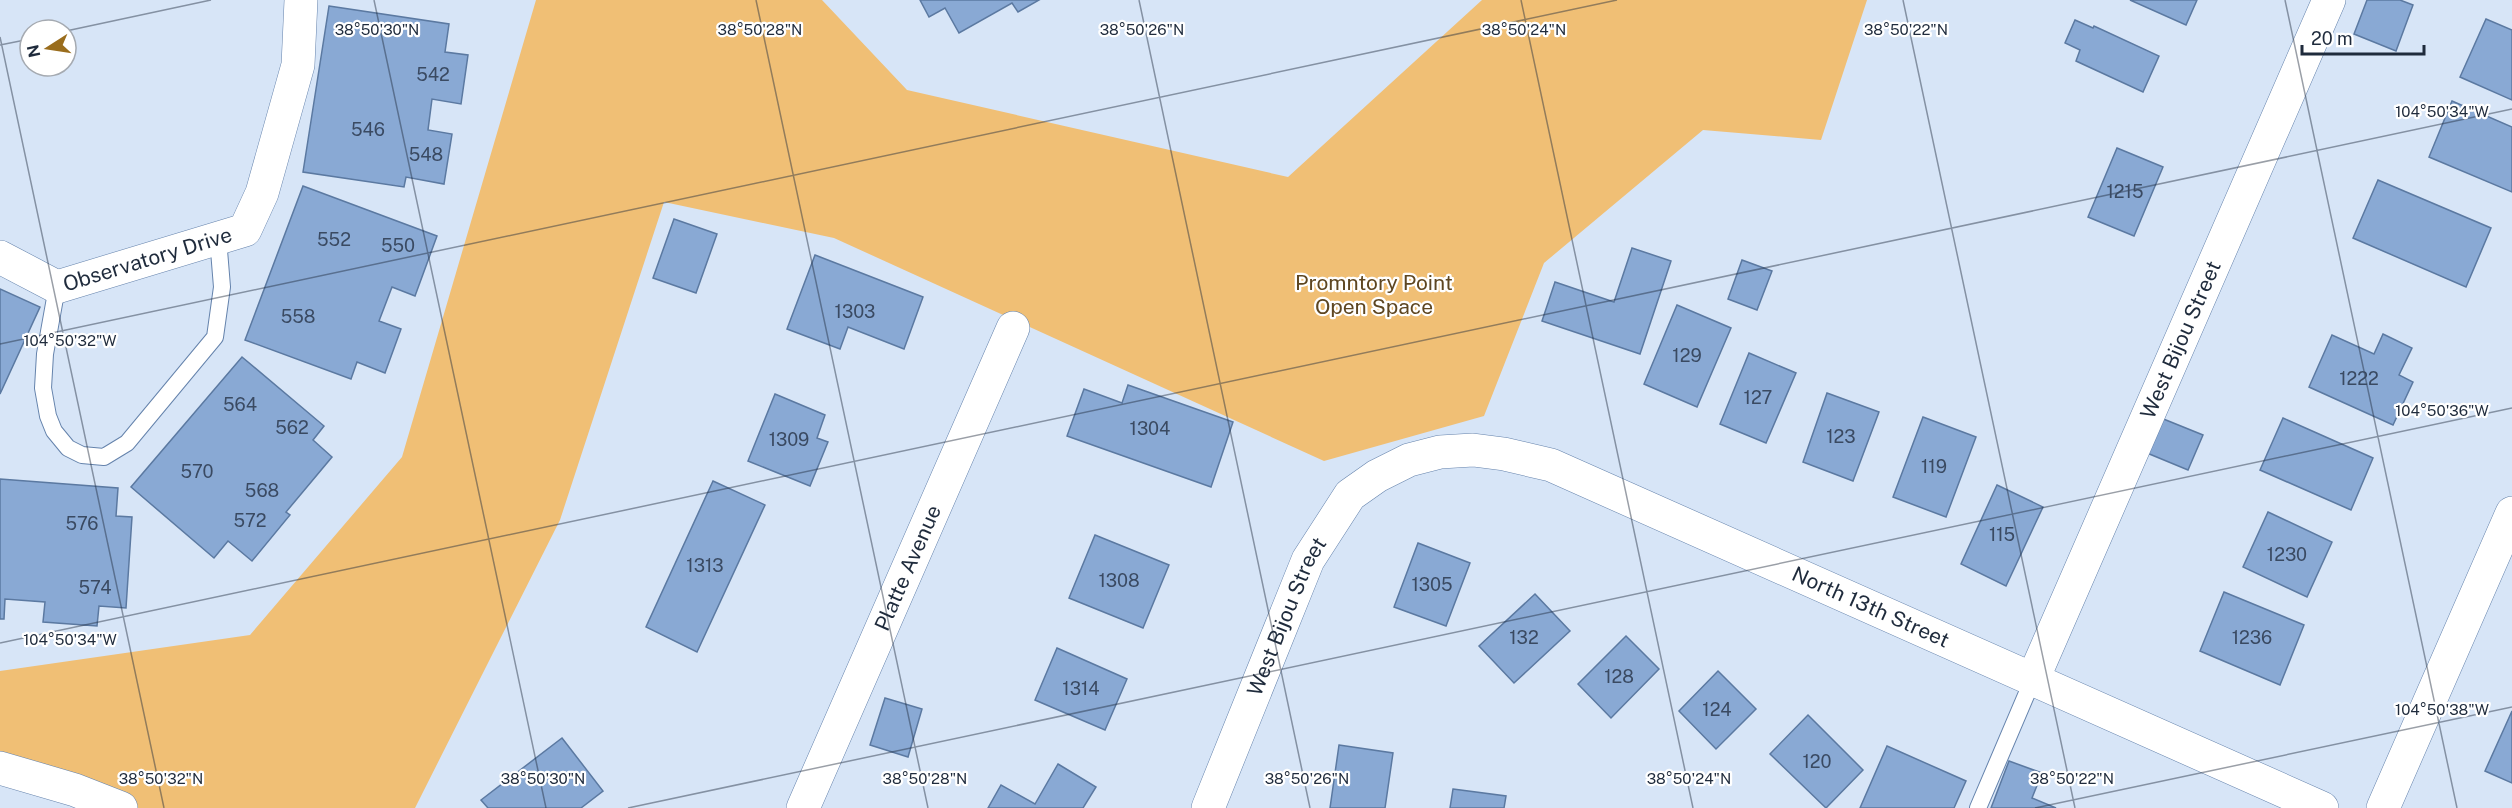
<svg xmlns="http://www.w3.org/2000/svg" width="2512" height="808" font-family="'Public Sans',sans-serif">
	<rect width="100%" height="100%" fill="#d7e5f7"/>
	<path fill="#f0bf75" d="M536,0H822L907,90L1288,177L1482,0H1867L1821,140L1703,130L1544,263L1484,416L1324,461L834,238L664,202L560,520L415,808H97L0,772V671L250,635L402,457Z"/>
	<g fill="#89a9d4" stroke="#5b79a1" stroke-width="1.5">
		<path d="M920,0H1039L1018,12L1012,3L959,33L945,8L929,17Z"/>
		<path d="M2130,0H2197L2186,25Z"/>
		<path d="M2367,0H2400L2413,5L2396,51L2354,34Z"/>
		<path d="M329,6L449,24L445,52L468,55L461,104L432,99L428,130L452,134L444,184L406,177L404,187L303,172Z"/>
		<path d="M2486,19L2512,30V100L2460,77Z"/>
		<path d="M2075,20L2093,28L2094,26L2159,56L2143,92L2076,61L2080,50L2065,43Z"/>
		<path d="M2452,101L2512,127V192L2429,157Z"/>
		<path d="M2117,148L2163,167L2134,236L2088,217Z"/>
		<path d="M2378,180L2491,228L2466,287L2353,238Z"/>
		<path d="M303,186L437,236L415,296L392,287L379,321L401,329L385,373L357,362L351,379L245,340Z"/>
		<path d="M674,219L717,234L696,293L653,278Z"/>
		<path d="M1632,248L1671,261L1640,354L1542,321L1555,282L1614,302Z"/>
		<path d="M815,255L923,297L904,349L848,327L840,349L787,329Z"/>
		<path d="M1742,260L1772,271L1757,310L1728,299Z"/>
		<path d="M0,289L40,307L0,394Z"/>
		<path d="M1677,305L1731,328L1697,407L1644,384Z"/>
		<path d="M2383,334L2412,348L2399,375L2413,382L2393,425L2309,387L2332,335L2374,354Z"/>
		<path d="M1749,353L1796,373L1766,443L1720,424Z"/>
		<path d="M242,357L324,426L313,440L332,457L286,512L290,515L252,561L228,541L214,558L131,487Z"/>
		<path d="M1128,385L1233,422L1211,487L1067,436L1084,389L1122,403Z"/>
		<path d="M1827,393L1879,412L1853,481L1803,462Z"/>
		<path d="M775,394L825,415L817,438L828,442L810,486L748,461Z"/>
		<path d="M1923,417L1976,437L1946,517L1893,497Z"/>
		<path d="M2161,418L2203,435L2188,470L2147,453Z"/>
		<path d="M2283,418L2373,458L2351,510L2260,470Z"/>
		<path d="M0,479L118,488L116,516L132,517L126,608L99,606L97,626L43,622L45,602L5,599L4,619H0Z"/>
		<path d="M713,481L765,505L697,652L646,627Z"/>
		<path d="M1997,485L2043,507L2006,586L1961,564Z"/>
		<path d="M2268,512L2332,542L2307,597L2243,567Z"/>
		<path d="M1095,535L1169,565L1143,628L1069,598Z"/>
		<path d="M1418,543L1470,563L1446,626L1394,607Z"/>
		<path d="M2224,592L2304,625L2280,685L2200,651Z"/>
		<path d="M1535,594L1570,631L1514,683L1479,646Z"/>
		<path d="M1626,636L1659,669L1611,718L1578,684Z"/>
		<path d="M1057,648L1127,679L1105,730L1035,700Z"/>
		<path d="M1718,671L1756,709L1716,749L1679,711Z"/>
		<path d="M885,698L922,709L908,757L870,745Z"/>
		<path d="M2512,711V783L2485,771Z"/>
		<path d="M1808,715L1863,770L1826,808L1770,754Z"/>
		<path d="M562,738L603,791L581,808H488L481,800Z"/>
		<path d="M1339,745L1393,753L1385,808H1330Z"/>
		<path d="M1887,746L1966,781L1954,808H1860Z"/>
		<path d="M2009,761L2042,773L2032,798L2056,808H1991Z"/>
		<path d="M1058,764L1096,787L1083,808H988L1001,785L1035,804Z"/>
		<path d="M1453,789L1506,796L1504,808H1450Z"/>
	</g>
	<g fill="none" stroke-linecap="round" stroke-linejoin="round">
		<defs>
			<g id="lane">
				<path d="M57,287L45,354L43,388L48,416L54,431L68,448L82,455L104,457L127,443L215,337L222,287L218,238"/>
				<path d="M1978,808L2033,679"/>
			</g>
			<g id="street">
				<path id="s1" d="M0,257L57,287L245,230L262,193L298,65L301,0"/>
				<path id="s2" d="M2033,679L2329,0"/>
				<path d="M0,768L75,790L121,808"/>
				<path id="s3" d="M803,808L1013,328"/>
				<path id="s4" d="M1208,808L1308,560L1350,495L1377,476L1409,460L1440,452L1473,450L1504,454L1551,465L2322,808"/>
				<path d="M2383,808L2512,513"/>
			</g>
		</defs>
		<use href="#lane" stroke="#6583ac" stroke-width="18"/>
		<use href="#street" stroke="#6583ac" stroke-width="34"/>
		<use href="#lane" stroke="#fff" stroke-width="16"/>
		<use href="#street" stroke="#fff" stroke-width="33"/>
	</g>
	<path fill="none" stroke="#1f2b3c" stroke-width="1.5" stroke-opacity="0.45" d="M374,0L546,808M756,0L928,808M1139,0L1310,808M1521,0L1693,808M1903,0L2075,808M2285,0L2457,808M66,31L211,0M0,37L164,808M0,45L30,39M0,344L1617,0M0,643L2512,109M628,808L2512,408M2035,808L2512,707"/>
	<g text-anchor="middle" stroke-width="4.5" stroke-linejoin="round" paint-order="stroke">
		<g font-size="18" fill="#3a4a62">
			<text x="433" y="81">542</text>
			<text x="368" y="136">546</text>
			<text x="426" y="161">548</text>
			<text x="2125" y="198">1215</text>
			<text x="334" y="246">552</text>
			<text x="398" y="252">550</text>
			<text x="855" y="318">1303</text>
			<text x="298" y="323">558</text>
			<text x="1687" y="362">129</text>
			<text x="2359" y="385">1222</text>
			<text x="1758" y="404">127</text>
			<text x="240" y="411">564</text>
			<text x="292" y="434">562</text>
			<text x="1150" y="435">1304</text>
			<text x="1841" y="443">123</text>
			<text x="789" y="446">1309</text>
			<text x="1934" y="473">119</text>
			<text x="197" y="478">570</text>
			<text x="262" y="497">568</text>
			<text x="250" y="527">572</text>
			<text x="82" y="530">576</text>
			<text x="2002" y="541">115</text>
			<text x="2287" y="561">1230</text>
			<text x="705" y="572">1313</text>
			<text x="1119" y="587">1308</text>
			<text x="1432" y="591">1305</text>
			<text x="95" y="594">574</text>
			<text x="1524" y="644">132</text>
			<text x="2252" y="644">1236</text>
			<text x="1619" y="683">128</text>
			<text x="1081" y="695">1314</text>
			<text x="1717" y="716">124</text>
			<text x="1817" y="768">120</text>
		</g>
		<g font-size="21" fill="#1f2b3c" stroke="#fff">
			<text dy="7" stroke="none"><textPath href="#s1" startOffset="159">Observatory Drive</textPath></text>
			<text dy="7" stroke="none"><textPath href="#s2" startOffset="370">West Bijou Street</textPath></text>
			<text dy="7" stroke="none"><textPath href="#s3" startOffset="262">Platte Avenue</textPath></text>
			<text dy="7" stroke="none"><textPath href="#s4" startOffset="908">North 13th Street</textPath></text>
			<text dy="7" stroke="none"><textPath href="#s4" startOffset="207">West Bijou Street</textPath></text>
		</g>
		<g font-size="21" fill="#5e4621" stroke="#fff">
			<text x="1374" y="290">Promntory Point<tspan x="1374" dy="24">Open Space</tspan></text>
		</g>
	</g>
	<g font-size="15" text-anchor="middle" fill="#1f2b3c" stroke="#fff" stroke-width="4.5" stroke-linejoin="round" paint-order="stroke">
		<text x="377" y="35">38°50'30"N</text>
		<text x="760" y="35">38°50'28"N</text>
		<text x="1142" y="35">38°50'26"N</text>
		<text x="1524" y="35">38°50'24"N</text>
		<text x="1906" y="35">38°50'22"N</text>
		<text x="2442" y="117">104°50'34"W</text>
		<text x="70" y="346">104°50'32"W</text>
		<text x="2442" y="416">104°50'36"W</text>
		<text x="70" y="645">104°50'34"W</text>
		<text x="2442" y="715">104°50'38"W</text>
		<text x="161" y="784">38°50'32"N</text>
		<text x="543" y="784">38°50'30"N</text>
		<text x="925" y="784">38°50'28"N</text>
		<text x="1307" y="784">38°50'26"N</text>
		<text x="1689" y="784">38°50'24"N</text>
		<text x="2072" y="784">38°50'22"N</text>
	</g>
	<g transform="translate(48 48) rotate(258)"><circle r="28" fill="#ffffff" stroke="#a5aab1" stroke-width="1.5"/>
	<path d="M0-4.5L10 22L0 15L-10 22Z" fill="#9a6d1d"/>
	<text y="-9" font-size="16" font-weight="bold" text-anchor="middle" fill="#1f2b3c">N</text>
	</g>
	<path d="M2302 45v9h122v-9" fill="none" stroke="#1f2b3c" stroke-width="3"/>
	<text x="2311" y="45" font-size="18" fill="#1f2b3c" stroke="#ffffff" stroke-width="4.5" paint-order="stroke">20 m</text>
</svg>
